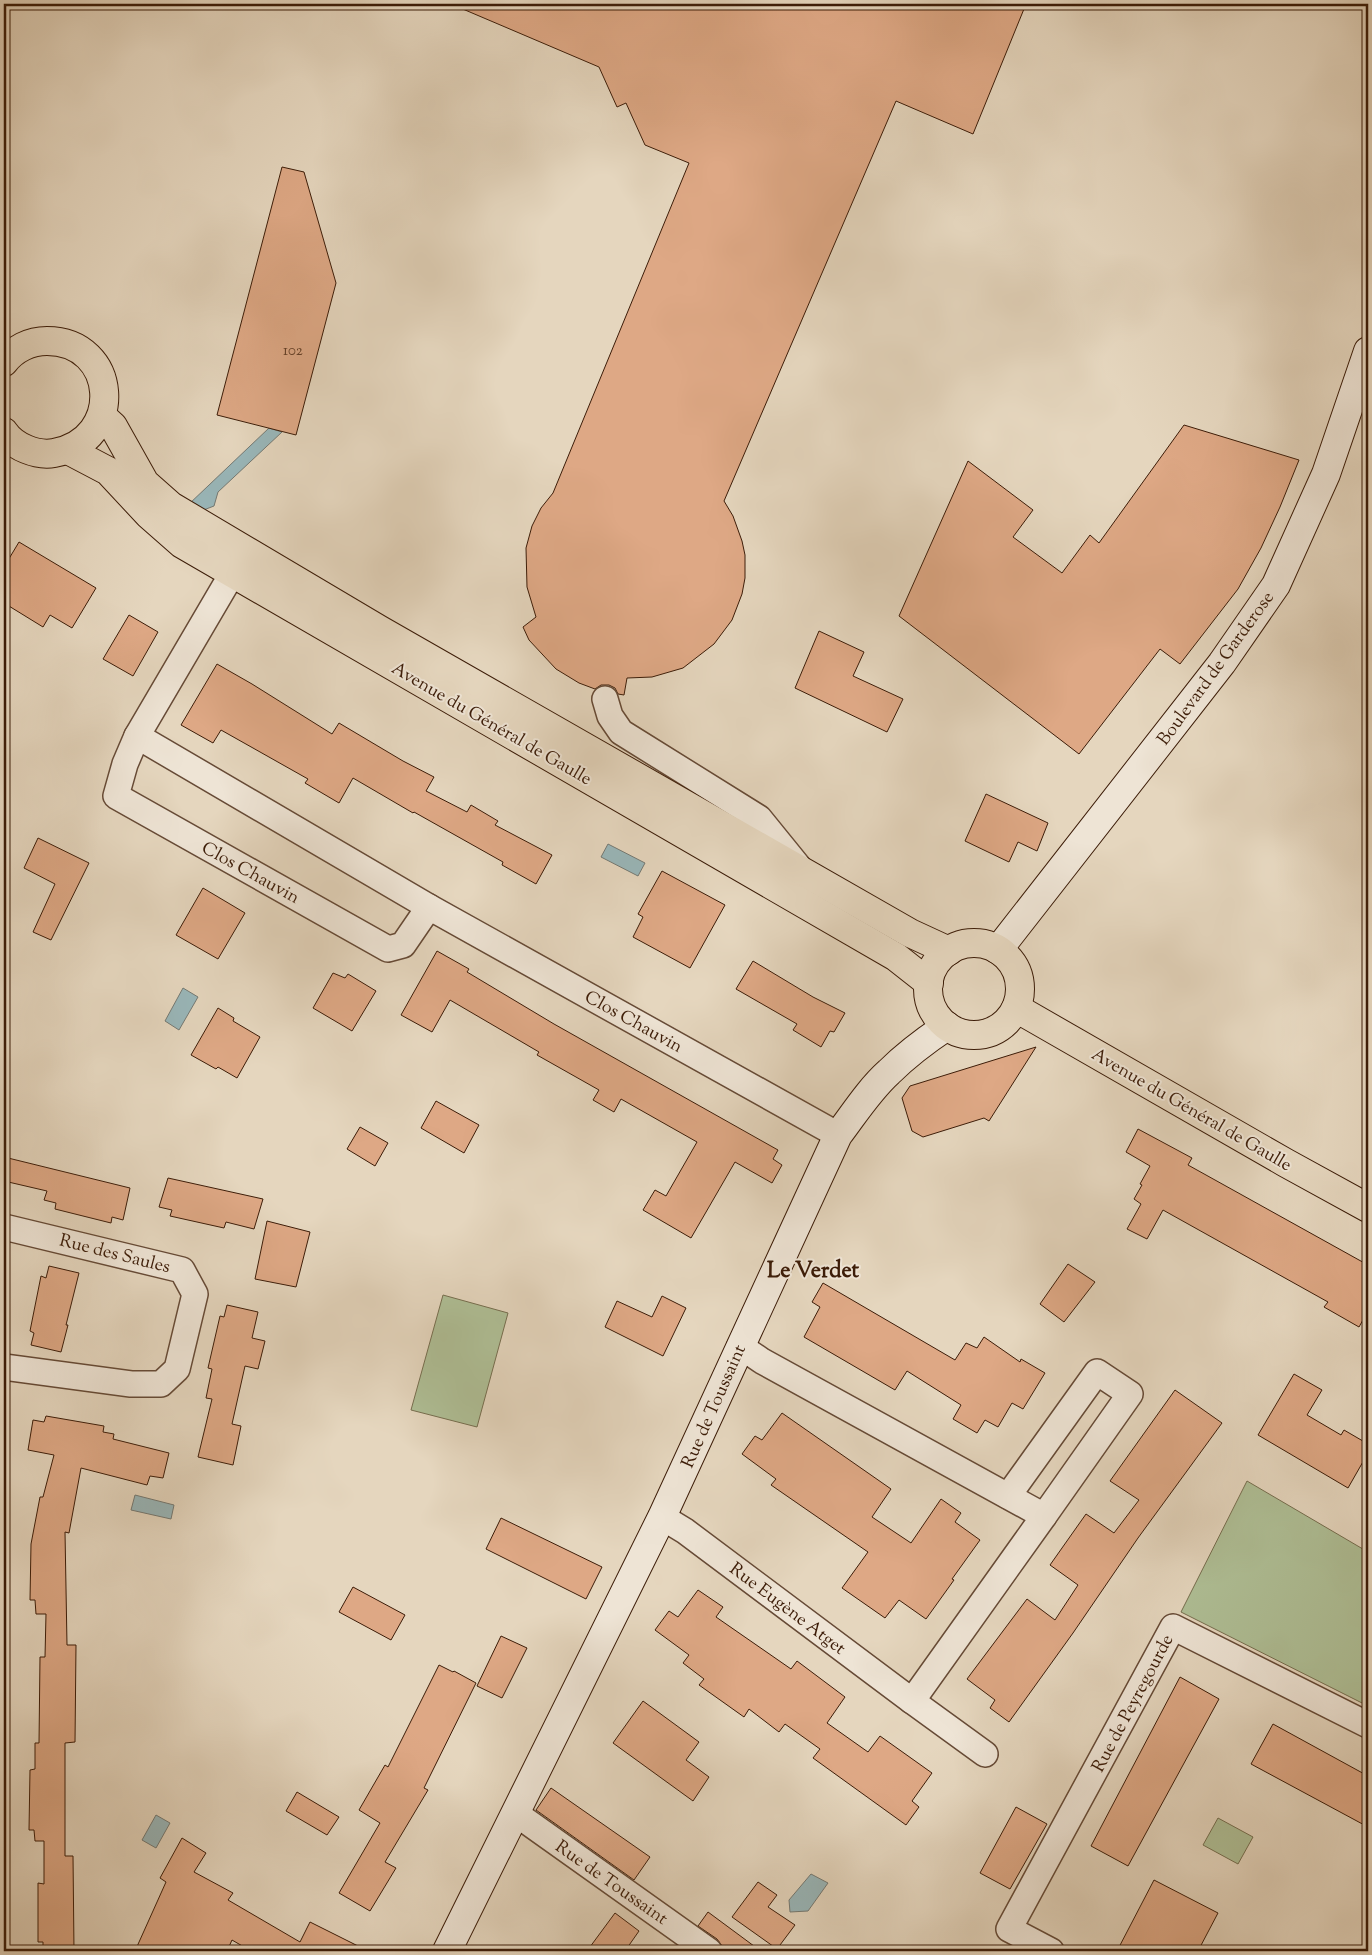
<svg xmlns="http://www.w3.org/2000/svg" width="1372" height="1955" font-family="'Sorts Mill Goudy',serif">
	<rect width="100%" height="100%" fill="#e5d6be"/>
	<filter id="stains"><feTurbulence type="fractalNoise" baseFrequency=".004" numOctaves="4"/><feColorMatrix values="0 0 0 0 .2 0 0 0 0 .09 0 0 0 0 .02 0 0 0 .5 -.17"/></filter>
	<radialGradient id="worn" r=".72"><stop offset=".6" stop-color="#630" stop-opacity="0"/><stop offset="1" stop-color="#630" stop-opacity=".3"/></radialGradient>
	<g fill="#afbf96" stroke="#766e4f">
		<path d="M443,1295L508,1313L477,1427L411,1410Z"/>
		<path d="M1247,1481L1368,1552V1706L1181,1612Z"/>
		<path d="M1218,1818L1253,1837L1238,1864L1203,1845Z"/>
	</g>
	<g fill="#99b7ba" stroke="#747973">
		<path d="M269,428L282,432L218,492L214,506L201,511L188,505Z"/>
		<path d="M608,844L645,863L638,876L601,857Z"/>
		<path d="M183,988L198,997L179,1030L165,1021Z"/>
		<path d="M135,1495L174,1505L171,1519L131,1510Z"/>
		<path d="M156,1815L170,1823L156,1848L142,1840Z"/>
		<path d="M811,1874L828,1883L808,1911L790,1912L789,1900Z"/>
	</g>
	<g fill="#dea885" stroke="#3c1c08">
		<path d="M451,4H1026L973,134L896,101L724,501L733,516L742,541L745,555V578L742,594L732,620L714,644L683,668L652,677L627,678L624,695L618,694L615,688L609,685H601L595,689L579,683L556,669L529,640L523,627L536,617L527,587L526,548L532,526L541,508L553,493L689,163L645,145L626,103L617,107L599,67Z"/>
		<path d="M282,167L304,172L336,283L296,435L217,415Z"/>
		<path d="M1184,425L1299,460L1280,507L1261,548L1238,589L1180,664L1160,649L1079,754L899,616L968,461L1033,510L1013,537L1062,573L1090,535L1099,543Z"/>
		<path d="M19,542L96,588L72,628L50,615L43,627L4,603V567Z"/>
		<path d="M129,615L158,632L133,676L103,659Z"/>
		<path d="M819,631L864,652L853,676L903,699L887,732L795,688Z"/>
		<path d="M217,664L252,684L332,734L339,723L403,761L434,777L426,791L467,812L471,805L498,821L495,825L552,855L536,884L502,865L503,862L414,812L413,813L353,778L339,803L305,783L308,779L221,730L213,743L181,725Z"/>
		<path d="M986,794L1048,823L1037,851L1018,842L1009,862L965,841Z"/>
		<path d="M38,838L89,863L51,940L33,932L55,884L24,868Z"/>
		<path d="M662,871L725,905L690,968L633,937L643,917L638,914Z"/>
		<path d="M203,888L245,913L218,959L176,935Z"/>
		<path d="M437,951L469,969L467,972L554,1024L778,1150L773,1159L782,1165L772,1183L735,1162L691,1238L643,1210L655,1190L666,1196L697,1142L621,1099L614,1112L593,1100L599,1090L537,1055L539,1052L450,1000L432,1032L401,1015Z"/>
		<path d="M753,961L813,997L845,1013L834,1032L830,1031L821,1047L793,1030L797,1024L736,989Z"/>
		<path d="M333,973L345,978L348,974L376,991L352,1031L313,1008Z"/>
		<path d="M218,1008L234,1018L233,1021L260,1037L237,1078L218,1067L216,1069L191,1055Z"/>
		<path d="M1036,1047L989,1121L984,1118L923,1137L912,1131L902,1098L910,1086Z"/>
		<path d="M436,1101L479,1125L464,1153L421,1128Z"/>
		<path d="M360,1127L388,1143L375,1166L347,1149Z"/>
		<path d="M1138,1129L1192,1158L1188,1165L1368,1265V1311L1359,1327L1324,1307L1328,1302L1163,1210L1147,1239L1127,1229L1141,1204L1134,1199L1142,1185L1140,1184L1150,1166L1126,1152Z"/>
		<path d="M4,1157L130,1188L123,1220L112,1217L111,1223L55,1209L56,1203L44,1200L47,1191L4,1181Z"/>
		<path d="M168,1178L263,1199L254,1229L226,1222L224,1228L170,1216L172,1210L159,1207Z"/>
		<path d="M267,1221L310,1232L296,1287L255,1279Z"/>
		<path d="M1068,1264L1095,1282L1064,1322L1040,1304Z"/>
		<path d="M49,1266L79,1273L66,1325H68L61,1352L31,1345L34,1333L30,1331L41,1276L46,1278Z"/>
		<path d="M823,1283L955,1360L966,1343L977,1348L984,1337L1020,1362L1021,1359L1045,1373L1023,1409L1012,1403L998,1427L985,1420L977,1433L953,1419L961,1405L907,1371L895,1390L804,1337L820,1307L812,1302Z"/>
		<path d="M662,1296L686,1308L663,1356L605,1327L617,1301L652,1317Z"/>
		<path d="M227,1305L258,1312L252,1338L265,1341L258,1369L245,1366L232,1424L241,1426L233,1465L198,1457L212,1399L206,1398L212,1369L208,1368L220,1316L224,1317Z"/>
		<path d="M1294,1374L1322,1390L1307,1415L1341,1435L1344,1430L1368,1444V1453L1348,1488L1258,1435Z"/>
		<path d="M1175,1390L1222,1423L1138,1538L1073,1633L1009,1722L990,1708L995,1700L967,1679L1027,1599L1055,1620L1078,1585L1050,1565L1086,1514L1114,1533L1139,1500L1110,1481Z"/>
		<path d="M782,1413L891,1489L872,1517L911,1543L941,1499L961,1513L955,1522L980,1540L952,1579L954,1580L926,1619L899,1600L885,1618L842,1588L868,1552L771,1485L776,1479L742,1454L755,1436L762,1440Z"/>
		<path d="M46,1416L104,1426L103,1432L114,1434L113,1439L169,1453L163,1478L150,1476L147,1485L81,1468L69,1533L65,1532L67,1645H76L75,1742L65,1743V1856H73L74,1951H43V1942H38V1883L44,1884V1841H35L34,1830H29L30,1770L35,1769V1743H39L40,1657H45L46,1614H36L35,1600H30L31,1544L40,1497H43L54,1455L28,1450L33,1420L44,1422Z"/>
		<path d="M501,1518L602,1567L586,1599L486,1549Z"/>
		<path d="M353,1587L405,1615L391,1640L339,1612Z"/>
		<path d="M698,1590L723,1607L716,1617L791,1669L797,1661L845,1697L827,1723L868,1752L880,1736L932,1773L912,1801L919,1807L906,1825L813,1758L820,1749L785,1724L779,1732L749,1709L744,1717L699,1685L704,1679L683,1663L689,1655L655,1630L669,1611L678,1617Z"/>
		<path d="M501,1636L527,1648L502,1698L477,1686Z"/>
		<path d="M439,1665L453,1672L454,1671L476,1683L424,1788L428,1790L385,1862L396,1868L370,1911L339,1893L380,1823L359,1810L385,1765L388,1767Z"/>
		<path d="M1180,1677L1219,1699L1128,1866L1091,1846Z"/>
		<path d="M643,1701L699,1742L686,1760L709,1777L693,1801L613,1743Z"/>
		<path d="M1273,1724L1368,1776V1827L1251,1764Z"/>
		<path d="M551,1788L650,1857L634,1880L536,1810Z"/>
		<path d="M297,1792L339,1817L327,1835L286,1811Z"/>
		<path d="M1016,1807L1047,1824L1010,1889L980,1873Z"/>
		<path d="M182,1838L206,1853L194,1872L233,1893L228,1900L300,1942L310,1922L368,1951H251L232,1940L227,1951H135L166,1882L160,1878Z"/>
		<path d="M1154,1880L1218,1913L1198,1951H1117Z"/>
		<path d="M758,1882L777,1895L768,1907L795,1925L777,1949L732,1917Z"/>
		<path d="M708,1912L758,1949L757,1951H729L722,1946L717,1939L698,1926Z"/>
		<path d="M615,1913L639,1931L625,1951H587Z"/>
	</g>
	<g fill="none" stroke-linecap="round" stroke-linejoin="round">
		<defs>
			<g id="street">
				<path d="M232,574L137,736L125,764L116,796L388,949L403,945L429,907"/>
				<path d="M605,699L610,716L621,732L759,818L802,871"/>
				<path d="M137,736L429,907L838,1135"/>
				<path d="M4,1227L182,1270L195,1294L177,1369L161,1384H131L4,1367"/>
				<path d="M1008,1496L1097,1372L1130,1394L1044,1516"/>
				<path d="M662,1517L685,1531L912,1701L1044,1516L762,1361L740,1346"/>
				<path d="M912,1701L985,1754"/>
				<path d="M515,1813L709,1951"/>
				<path d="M1051,1951L1009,1929L1173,1627L1368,1725"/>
			</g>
			<g id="secondary">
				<path d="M998,950L1222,663L1276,585L1326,474L1368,351"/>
				<path d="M447,1951L662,1517L838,1135C854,1114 869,1090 889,1072C906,1055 926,1040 947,1026"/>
			</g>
			<g id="primary">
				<path d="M4,362C14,349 30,341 47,341C118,341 126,440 54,453C37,456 14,447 4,432"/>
				<path d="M102,416L113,426L145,483L171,506L380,630L910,933L949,951"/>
				<path d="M68,450L108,471L149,515L182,544L896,957L929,983"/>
				<circle cx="974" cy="989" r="46"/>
				<path d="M1016,1008L1286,1163L1368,1208"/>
			</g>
		</defs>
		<use href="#street" stroke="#664a36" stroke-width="28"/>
		<use href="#secondary" stroke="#3c1c08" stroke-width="30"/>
		<use href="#primary" stroke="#3c1c08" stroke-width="30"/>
		<use href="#street" stroke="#eee4d5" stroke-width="25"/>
		<use href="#secondary" stroke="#eee4d5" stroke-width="28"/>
		<use href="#primary" stroke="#e5d6be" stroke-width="28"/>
	</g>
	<g text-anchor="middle" stroke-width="4" stroke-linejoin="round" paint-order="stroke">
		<g font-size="15" fill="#643f27">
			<text x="293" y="355">102</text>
		</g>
		<g font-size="18" fill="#3c1c08" stroke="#eee4d5">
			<text transform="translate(1215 668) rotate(-54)" y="6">Boulevard de Garderose</text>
			<text transform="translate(492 723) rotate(30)" y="6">Avenue du Général de Gaulle</text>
			<text transform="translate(251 872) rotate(29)" y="6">Clos Chauvin</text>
			<text transform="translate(634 1021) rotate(29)" y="6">Clos Chauvin</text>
			<text transform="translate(1192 1109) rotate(30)" y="6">Avenue du Général de Gaulle</text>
			<text transform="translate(115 1253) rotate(14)" y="6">Rue des Saules</text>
			<text transform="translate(713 1406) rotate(-66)" y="6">Rue de Toussaint</text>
			<text transform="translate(788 1608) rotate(37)" y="6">Rue Eugène Atget</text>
			<text transform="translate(1132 1703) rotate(-62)" y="6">Rue de Peyregourde</text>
			<text transform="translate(612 1882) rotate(35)" y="6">Rue de Toussaint</text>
		</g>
		<g font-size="22" font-weight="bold" fill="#3c1c08" stroke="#eee4d5">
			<text x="813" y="1277">Le Verdet</text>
		</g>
	</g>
	<rect width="1372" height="1955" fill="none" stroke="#e5d6be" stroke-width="20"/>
	<rect x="5" y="5" width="1362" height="1945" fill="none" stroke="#3c1c08" stroke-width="2.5"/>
	<rect x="10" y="10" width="1352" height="1935" fill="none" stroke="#3c1c08"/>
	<rect width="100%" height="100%" filter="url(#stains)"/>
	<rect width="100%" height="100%" fill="url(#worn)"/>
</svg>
